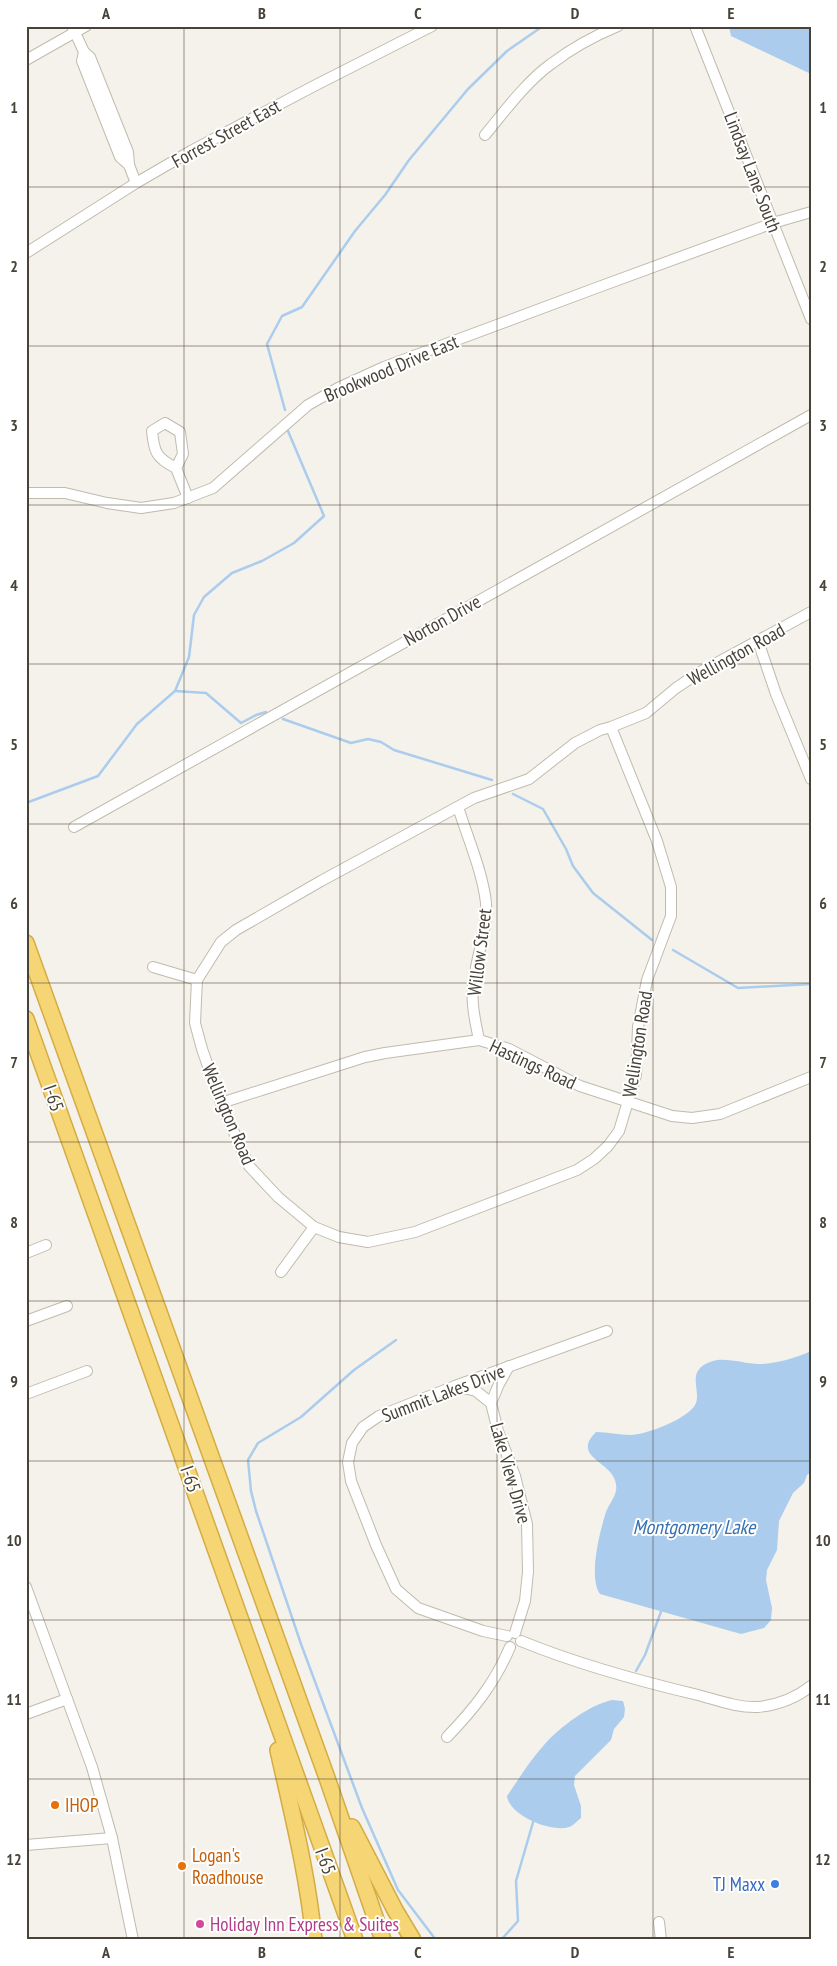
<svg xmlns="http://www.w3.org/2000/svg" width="837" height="1966" font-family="'PT Sans Narrow',sans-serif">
	<rect width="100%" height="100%" fill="#f4f2eb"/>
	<g fill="#abcced">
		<path d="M729,26H811V74L731,36Z"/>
		<path d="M811,1351V1472L807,1475L804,1483L793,1493L779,1521L777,1550L767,1570L766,1580L772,1608L771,1620L764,1628L741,1634L600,1594C588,1577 600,1531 606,1512C609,1504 614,1499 616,1491C621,1461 568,1460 596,1432C607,1432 619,1435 630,1435C646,1435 687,1419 695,1405C703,1392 683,1370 713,1361C725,1357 746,1364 759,1364C775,1364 796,1358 811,1351Z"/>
		<path d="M612,1700L623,1701L625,1709L624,1717L614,1729L611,1740L575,1776L574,1785L581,1806V1818C577,1821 573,1826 569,1827C551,1833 509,1815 507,1796C519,1779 530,1760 544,1745C560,1727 589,1705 612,1700Z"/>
	</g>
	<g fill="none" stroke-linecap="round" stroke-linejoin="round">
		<g stroke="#abcced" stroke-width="2.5">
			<path d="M285,410L267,344L282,316L302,307L355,231L385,195L409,160L468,89L507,51L543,26"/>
			<path d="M175,691L206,693L241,723L256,715L266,712"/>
			<path d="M283,719L351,743L368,739L381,742L394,750L492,780"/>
			<path d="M513,794L543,809L566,849L573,866L593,893L652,940"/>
			<path d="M26,803L98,776L137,724L175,691L189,657L194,615L204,597L232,573L262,561L294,543L324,516L288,431"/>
			<path d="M673,950L738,988L811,984"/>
			<path d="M396,1340L354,1370L301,1417L258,1443L248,1460L251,1491L256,1511L301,1644L362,1808L398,1890L436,1940"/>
			<path d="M636,1671L645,1655L662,1609"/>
			<path d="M501,1940L518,1921L516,1881L534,1819"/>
		</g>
		<defs>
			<g id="minor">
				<path d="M72,26L84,52L90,57L128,152L129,165L136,183"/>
				<path d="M695,26L811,319"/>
				<path d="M84,52L82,61L120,157L129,165"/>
				<path d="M26,60L86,26"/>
				<path d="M485,135C504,112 527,81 551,64C572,48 594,36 618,26"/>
				<path d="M26,253L136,183L191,151L312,87L432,26"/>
				<path d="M176,468C156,458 154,452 152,431L165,423L180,432L183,454L176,468L188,498"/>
				<path d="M26,493H65L107,503L141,508L174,503L213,488L308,405L338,388L384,367L596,288L773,223L811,212"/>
				<path d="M758,641L776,694L811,779"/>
				<path d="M611,727L657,841L671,887V916L647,980L638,1027L636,1075L619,1131L608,1146L594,1159L577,1170L415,1232L368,1242L339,1237L314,1227L278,1197L249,1166L221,1103L202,1049L195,1023L197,980L221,942L236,930L321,881L474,798L529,779L575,743L600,730L611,727L646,713L676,688L700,672L811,612"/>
				<path d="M458,807C467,836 483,873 486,903C488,928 477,954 474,979C470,1000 475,1020 479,1040"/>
				<path d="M74,827L811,415"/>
				<path d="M153,967L197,980"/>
				<path d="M221,1103L365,1057L385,1053L479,1040L509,1049L580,1086L672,1116L692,1118L720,1114L811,1077"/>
				<path d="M26,1253L46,1245"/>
				<path d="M281,1272L314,1227"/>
				<path d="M26,1321L67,1306"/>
				<path d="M509,1366L499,1384L491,1403L498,1431L515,1476L527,1524L528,1572L525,1601L515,1633"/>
				<path d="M455,1386L476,1391L491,1403"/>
				<path d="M26,1394L87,1371"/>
				<path d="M26,1587L92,1767L112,1838L133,1940"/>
				<path d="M507,1636L483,1631L418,1608L396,1589L376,1545L351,1481L348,1462L352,1443L363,1427L379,1416L455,1386L607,1331"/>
				<path d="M521,1641C577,1664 639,1681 698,1695C717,1700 738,1708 758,1707C777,1705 796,1698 811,1686"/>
				<path d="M26,1714L67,1699"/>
				<path d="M447,1737C473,1710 495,1683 510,1647"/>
				<path d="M26,1845L112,1838"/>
				<path d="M659,1922L661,1940"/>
			</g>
			<g id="highway">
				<path d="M26,943L327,1778L383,1940"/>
				<path d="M26,1019L355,1940"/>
				<path d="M278,1750C292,1813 308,1876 314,1940"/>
				<path d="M352,1827L395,1910L413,1940"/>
			</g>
		</defs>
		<use href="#minor" stroke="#c0bbad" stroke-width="12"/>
		<use href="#highway" stroke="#d5ac44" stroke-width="18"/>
		<use href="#minor" stroke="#fff" stroke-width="10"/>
		<use href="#highway" stroke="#f6d674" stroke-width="15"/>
	</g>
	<path fill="none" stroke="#484339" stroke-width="1" stroke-opacity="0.55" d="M184,26V1940M340,26V1940M497,26V1940M653,26V1940M26,187H811M26,346H811M26,505H811M26,664H811M26,824H811M26,983H811M26,1142H811M26,1301H811M26,1461H811M26,1620H811M26,1779H811"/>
	<g fill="#e8710a" stroke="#fff" stroke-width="2">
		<circle cx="55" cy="1805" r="5"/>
		<circle cx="182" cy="1866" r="5"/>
	</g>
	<circle fill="#3f7fe0" stroke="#fff" stroke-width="2" cx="775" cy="1884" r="5"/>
	<circle fill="#d1479c" stroke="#fff" stroke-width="2" cx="200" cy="1924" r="5"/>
	<g text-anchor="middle" stroke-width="4" stroke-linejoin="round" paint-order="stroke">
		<g font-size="19" fill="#484339" stroke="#fff">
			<text transform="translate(226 133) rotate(-29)" y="7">Forrest Street East</text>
			<text transform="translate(753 172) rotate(69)" y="7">Lindsay Lane South</text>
			<text transform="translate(391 368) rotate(-23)" y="7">Brookwood Drive East</text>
			<text transform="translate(442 620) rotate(-29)" y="7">Norton Drive</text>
			<text transform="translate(736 654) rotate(-29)" y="7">Wellington Road</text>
			<text transform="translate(479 952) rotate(-83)" y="7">Willow Street</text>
			<text transform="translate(637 1044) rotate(-81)" y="7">Wellington Road</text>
			<text transform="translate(533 1064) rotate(25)" y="7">Hastings Road</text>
			<text transform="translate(54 1098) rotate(71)" y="7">I-65</text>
			<text transform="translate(229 1114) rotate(67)" y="7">Wellington Road</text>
			<text transform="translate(443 1393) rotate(-21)" y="7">Summit Lakes Drive</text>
			<text transform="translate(511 1473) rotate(74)" y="7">Lake View Drive</text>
			<text transform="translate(191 1479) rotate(71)" y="7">I-65</text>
			<text transform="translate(326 1861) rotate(70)" y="7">I-65</text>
		</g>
		<g font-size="19" fill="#c56008" stroke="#fff" text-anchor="start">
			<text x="65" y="1812">IHOP</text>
			<text x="192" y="1862">Logan's<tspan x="192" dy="22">Roadhouse</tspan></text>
		</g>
		<g font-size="19" fill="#366cbe" stroke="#fff" text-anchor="end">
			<text x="765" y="1891">TJ Maxx</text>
		</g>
		<g font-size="19" fill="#b23c85" stroke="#fff" text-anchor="start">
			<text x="210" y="1931">Holiday Inn Express &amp; Suites</text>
		</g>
		<g font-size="20" font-style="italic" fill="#3772af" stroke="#fff">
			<text x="694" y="1534">Montgomery Lake</text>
		</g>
	</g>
	<rect width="837" height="1966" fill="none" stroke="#ffffff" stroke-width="55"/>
	<rect x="28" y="28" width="782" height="1910" fill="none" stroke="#484339" stroke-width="2"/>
	<g font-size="16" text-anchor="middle" font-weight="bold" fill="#484339">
		<text x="106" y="19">A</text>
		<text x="262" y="19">B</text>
		<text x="418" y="19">C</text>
		<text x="575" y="19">D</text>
		<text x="731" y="19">E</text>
		<text x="14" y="113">1</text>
		<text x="823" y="113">1</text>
		<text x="14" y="272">2</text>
		<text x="823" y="272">2</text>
		<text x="14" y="431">3</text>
		<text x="823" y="431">3</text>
		<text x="14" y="591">4</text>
		<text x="823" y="591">4</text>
		<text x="14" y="750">5</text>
		<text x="823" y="750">5</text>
		<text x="14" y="909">6</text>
		<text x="823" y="909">6</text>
		<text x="14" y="1068">7</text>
		<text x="823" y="1068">7</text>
		<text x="14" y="1228">8</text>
		<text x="823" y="1228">8</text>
		<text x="14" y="1387">9</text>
		<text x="823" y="1387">9</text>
		<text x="14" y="1546">10</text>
		<text x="823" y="1546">10</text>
		<text x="14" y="1705">11</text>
		<text x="823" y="1705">11</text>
		<text x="14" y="1865">12</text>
		<text x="823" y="1865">12</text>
		<text x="106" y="1958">A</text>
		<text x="262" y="1958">B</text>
		<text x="418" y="1958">C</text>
		<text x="575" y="1958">D</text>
		<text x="731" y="1958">E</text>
	</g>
</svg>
